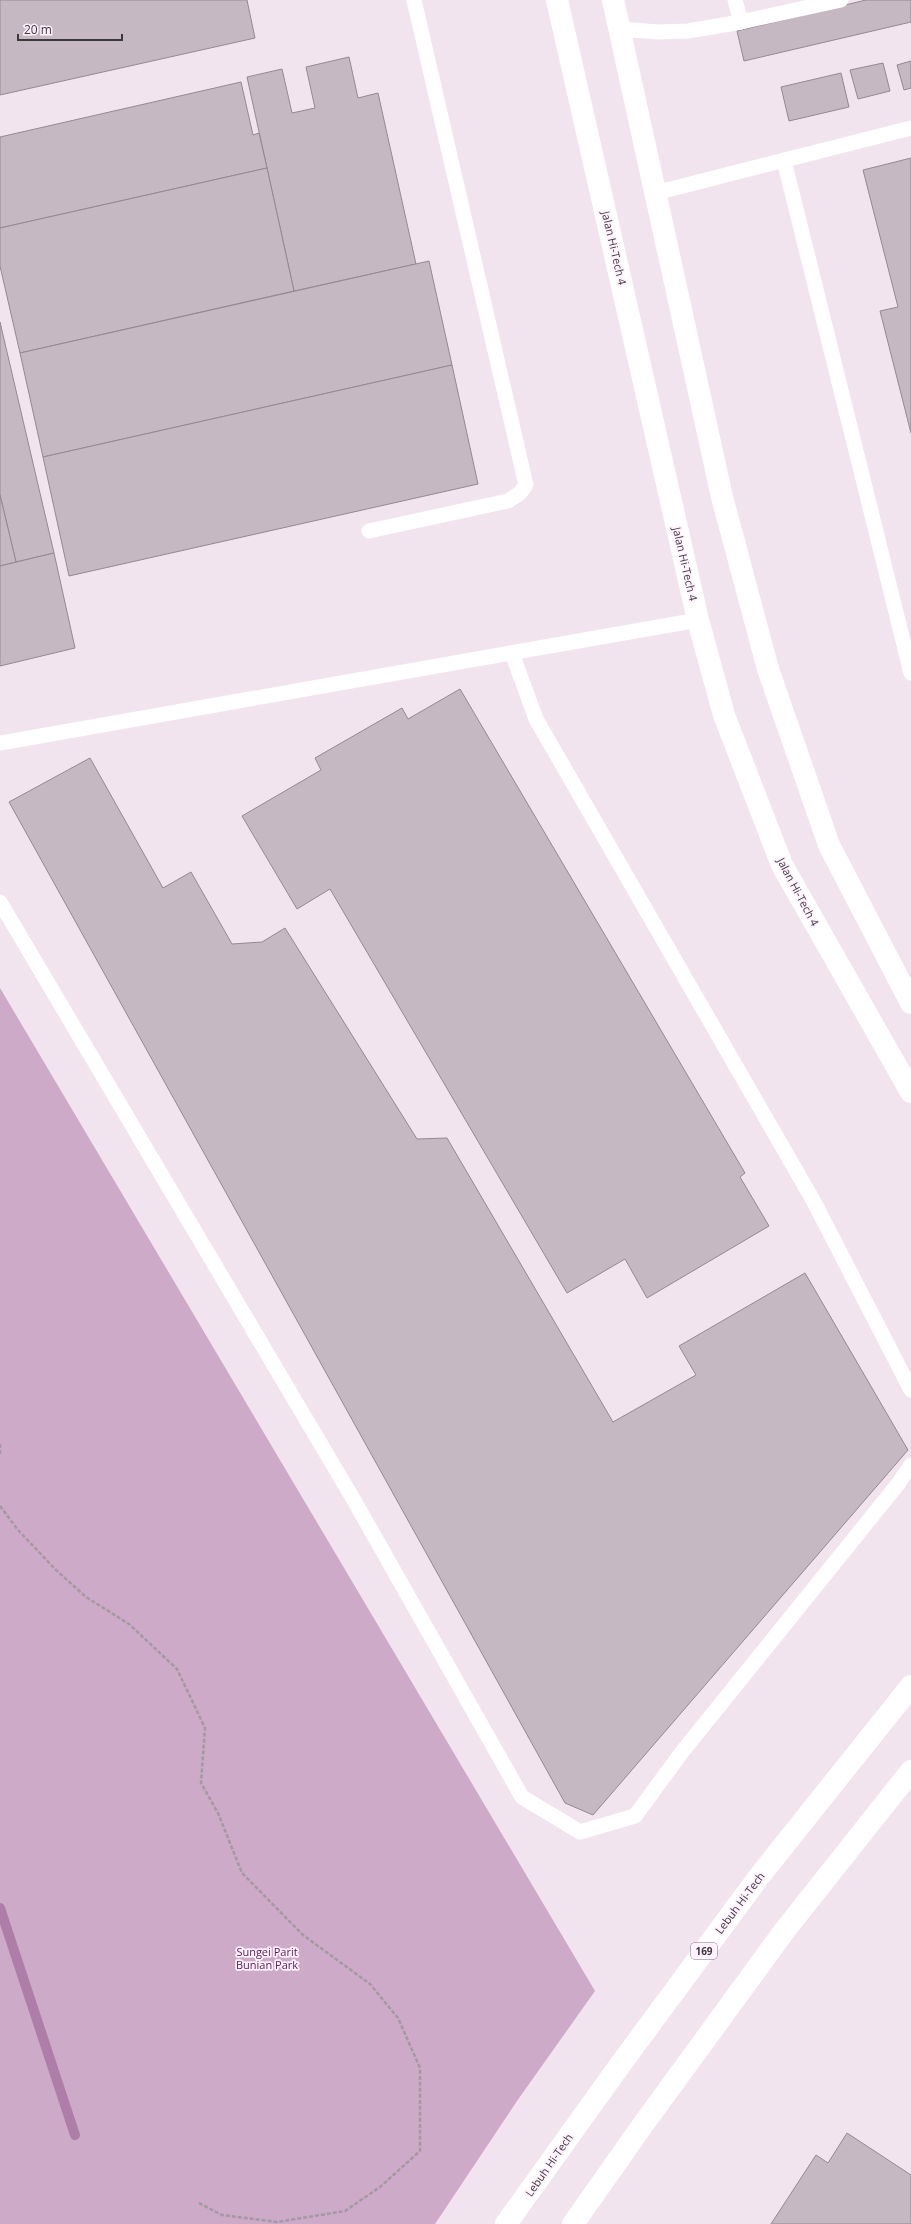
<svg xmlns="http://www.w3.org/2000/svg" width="911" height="2224" font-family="'Open Sans',sans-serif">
	<rect width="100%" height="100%" fill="#f1e4ef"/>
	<path fill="#cdaac8" d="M0,988L595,1991L517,2101L435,2224H0Z"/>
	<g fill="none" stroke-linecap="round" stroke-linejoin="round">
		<path stroke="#ad7ea7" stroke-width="10" d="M0,1908L75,2135"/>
	</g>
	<g fill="#c5b8c3" stroke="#948892">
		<path d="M0,0H247L255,38L0,95Z"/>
		<path d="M866,0H911V22L744,61L737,31Z"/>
		<path d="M349,57L358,98L378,93L416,264L294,291L247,77L282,69L292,113L315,108L306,67Z"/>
		<path d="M911,61V88L904,90L897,65Z"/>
		<path d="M883,63L890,91L858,99L850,70Z"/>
		<path d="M841,73L849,107L789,121L781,87Z"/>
		<path d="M241,82L253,135L259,133L267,168L0,228V137Z"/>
		<path d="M911,158V433L880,311L898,307L863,170Z"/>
		<path d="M267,168L294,291L20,353L0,266V228Z"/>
		<path d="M429,261L452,365L43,457L20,353Z"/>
		<path d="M0,322L54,553L16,562L0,495Z"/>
		<path d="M452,365L478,484L69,576L43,457Z"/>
		<path d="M0,495L16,562L0,566Z"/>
		<path d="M54,553L75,648L0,666V566Z"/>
		<path d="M460,689L745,1173L740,1177L769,1226L647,1298L625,1259L567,1293L330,889L297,909L242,816L321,770L315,758L402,708L408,719Z"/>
		<path d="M90,758L163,888L191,872L232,944L262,942L285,928L417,1139L447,1138L613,1422L696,1375L679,1346L805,1273L908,1450L593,1815L565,1803L9,802Z"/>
		<path d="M847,2133L911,2175V2224H771L816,2155L828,2163Z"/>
	</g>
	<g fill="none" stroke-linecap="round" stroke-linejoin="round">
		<g stroke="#a399a1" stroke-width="2.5" stroke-dasharray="4 2" stroke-linecap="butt">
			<path d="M0,1444V1455"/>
			<path d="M0,1506L18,1530L56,1570L86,1597L129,1624L177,1669L205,1728L201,1783L218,1813L242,1873L303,1935L370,1984L398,2018L420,2068V2151L380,2187L345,2211L277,2222L222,2215L197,2202"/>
		</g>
		<g stroke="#fff" stroke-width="15">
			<path d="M735,0L741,22"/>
			<path d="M619,29L658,32L688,31L741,22L841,0"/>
			<path d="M784,160L911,673"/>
			<path d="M655,193L911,128"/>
			<path d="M369,531L508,501L520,493L526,485L414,0"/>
			<path d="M512,653L536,719L813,1200L911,1390"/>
			<path d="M0,743L698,620"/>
			<path d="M0,902L355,1502L522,1797L580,1832L635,1816L682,1752L898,1484L911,1465"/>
		</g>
		<g stroke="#fff" stroke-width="22">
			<path d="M557,0L698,620L724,715L782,865L911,1092"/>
			<path d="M613,0L722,497L768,669L829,845L911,1003"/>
		</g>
		<g stroke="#fff" stroke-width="22">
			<path d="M506,2224L620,2065L758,1878L911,1686"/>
			<path d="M573,2224L642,2126L785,1930L911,1771"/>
		</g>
	</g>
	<g text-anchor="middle" stroke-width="3.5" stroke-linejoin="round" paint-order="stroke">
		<rect fill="#fff1fd" stroke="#777076" stroke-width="1" x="691" y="1943" width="26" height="16" rx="3"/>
		<g font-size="10" font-weight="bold" fill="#3d383c">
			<text x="704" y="1955">169</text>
		</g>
		<g font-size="11" fill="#3d383c" stroke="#fff1fd">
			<text transform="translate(614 248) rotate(77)" y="4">Jalan Hi-Tech 4</text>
			<text transform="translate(685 564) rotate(77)" y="4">Jalan Hi-Tech 4</text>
			<text transform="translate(798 892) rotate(62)" y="4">Jalan Hi-Tech 4</text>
			<text transform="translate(740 1903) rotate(-53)" y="4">Lebuh Hi-Tech</text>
			<text transform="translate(549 2165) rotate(-55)" y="4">Lebuh Hi-Tech</text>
		</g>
		<g font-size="11" fill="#551b50" stroke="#fff1fd">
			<text x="267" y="1956">Sungei Parit<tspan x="267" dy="13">Bunian Park</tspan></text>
		</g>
	</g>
	<path d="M18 34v6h104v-6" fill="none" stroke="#3d383c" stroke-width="2"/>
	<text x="24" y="34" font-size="12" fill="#3d383c" stroke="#fff1fd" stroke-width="3" paint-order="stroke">20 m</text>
</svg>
